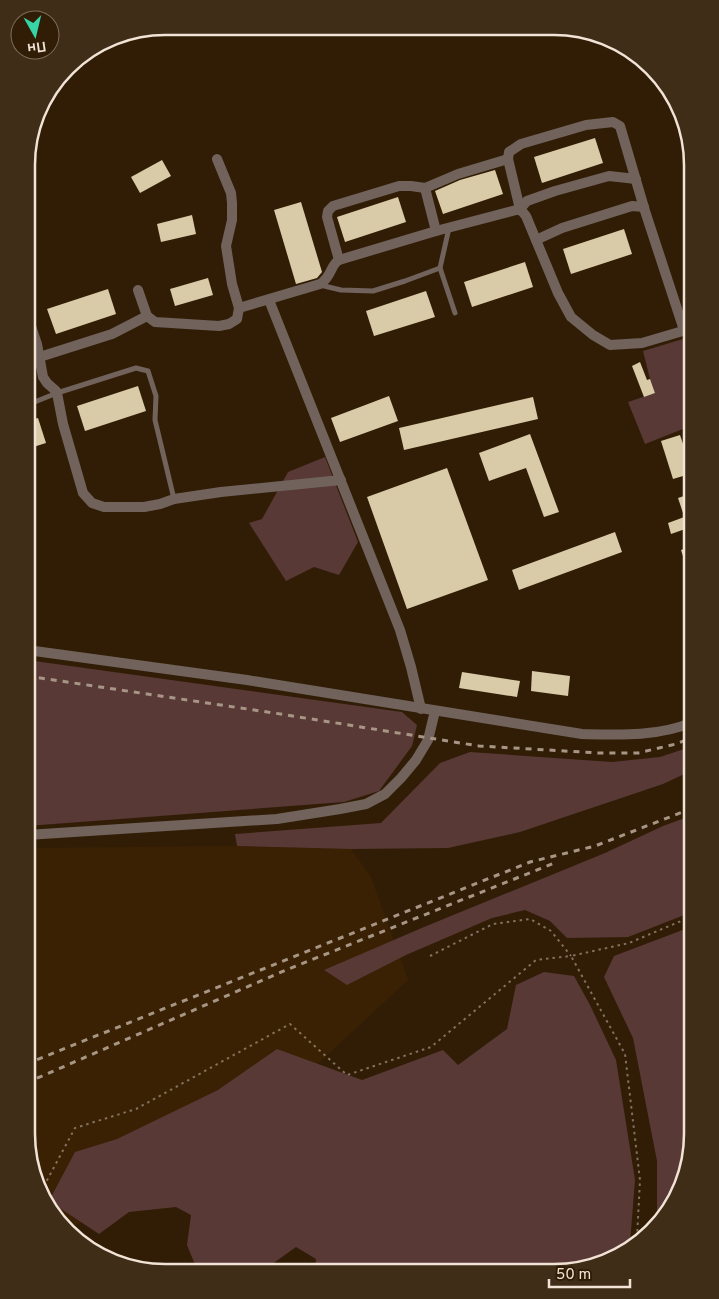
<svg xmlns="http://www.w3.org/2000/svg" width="719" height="1299" font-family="Overpass,sans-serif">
	<rect width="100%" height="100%" fill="#311d06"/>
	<path fill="#3a2103" d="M237,846L351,849L371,877L408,980L200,1173L67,1229L34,1179L26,1134L27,848Z"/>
	<g fill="#583936">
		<path d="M693,336V425L645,444L628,402L655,393L650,379L643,351Z"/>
		<path d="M325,457L358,542L339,575L314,567L286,581L249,523L262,519L288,472Z"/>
		<path d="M27,660L402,712L417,725L412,746L379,791L344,802L27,826Z"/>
		<path d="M693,746V770L663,784L520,832L448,848L351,849L237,846L235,834L381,823L440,763L470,752L612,762L660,757Z"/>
		<path d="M693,815L692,912L628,937L567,938L550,921L525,910L492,918L406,955L347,985L324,970L424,927L605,853L663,826Z"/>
		<path d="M693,926L692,1144L664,1219L657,1224V1161L633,1038L604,977L614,956Z"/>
		<path d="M544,972L574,976L590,1005L616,1060L635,1180L630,1243L599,1265L554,1273L315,1272L316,1259L296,1247L268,1267L254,1272H198L187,1245L191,1215L176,1207L129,1212L99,1234L49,1201L75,1152L117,1139L218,1090L277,1049L362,1080L443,1050L458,1065L507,1029L516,985Z"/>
	</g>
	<g fill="#dacba8">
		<path d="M595,138L603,163L542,183L534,157Z"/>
		<path d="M162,160L171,176L140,193L131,177Z"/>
		<path d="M495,170L503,194L443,214L435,191L460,180Z"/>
		<path d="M398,197L406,222L345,242L337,217Z"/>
		<path d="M301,202L322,272L317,278L296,284L274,210Z"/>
		<path d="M192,215L196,234L161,242L157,224Z"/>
		<path d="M624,229L632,254L571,274L563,249Z"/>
		<path d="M525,262L533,287L472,307L464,282Z"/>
		<path d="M208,278L213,295L175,306L170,289Z"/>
		<path d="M108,289L116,314L56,334L47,309Z"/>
		<path d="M426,291L435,317L374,336L366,311Z"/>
		<path d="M640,362L647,380L650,379L655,393L644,397L632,366Z"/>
		<path d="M138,386L146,411L85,431L77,406Z"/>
		<path d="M389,396L398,421L340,442L331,418Z"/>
		<path d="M533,397L538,419L404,450L399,428Z"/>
		<path d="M38,418L46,443L27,449V421Z"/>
		<path d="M530,434L559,512L544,517L526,468L489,481L479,453Z"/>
		<path d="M680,435L693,473L673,479L661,441Z"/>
		<path d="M447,468L488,580L407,609L367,497Z"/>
		<path d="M693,493V513L684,516L678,498Z"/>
		<path d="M687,516L691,527L671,534L668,523Z"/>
		<path d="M615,532L622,552L519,590L512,570Z"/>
		<path d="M693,546V581H691L681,550Z"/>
		<path d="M532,671L570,676L568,696L531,691Z"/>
		<path d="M462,672L520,681L517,697L459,688Z"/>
	</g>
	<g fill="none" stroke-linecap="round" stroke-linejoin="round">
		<g stroke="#82715e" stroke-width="2" stroke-dasharray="2.5 4" stroke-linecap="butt">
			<path d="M430,956L493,924L530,919L551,931L571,956"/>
			<path d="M43,1193L45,1184L75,1128L136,1109L290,1024L347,1075L431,1047L536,960L571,956"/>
			<path d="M637,1238L640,1180L625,1054L571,956L629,943L693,916"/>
		</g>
		<g stroke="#71635c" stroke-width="5">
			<path d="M449,228L440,268L455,313"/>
			<path d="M320,285L341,290L373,291L405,281L440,268"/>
			<path d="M27,405L57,393L136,368L148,371L156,396L155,420L174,499"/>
		</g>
		<g stroke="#71635c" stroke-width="10">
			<path d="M217,159L231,193L232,203V220L226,246L232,284L239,308"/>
			<path d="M425,188L436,231"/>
			<path d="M520,209L508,159L509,152L521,144L586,125L613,122L620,126L645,211L684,330"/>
			<path d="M520,209L527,201L555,191L609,176L636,179"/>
			<path d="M536,240L562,228L632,206L644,207"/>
			<path d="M339,260L327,217L328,211L333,206L399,186H411L425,188L458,174L508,159"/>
			<path d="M138,290L147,316L155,322L219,326L229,324L237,319L239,308L320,284C332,277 330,265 339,260L436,231L520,209L526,216L558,293L571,317L593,335L610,345L642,343L693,328"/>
			<path d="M269,300L400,630L411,667L421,709"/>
			<path d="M27,314L37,344L43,377L47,383L56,391L57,393L63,424L83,493L92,503L104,507H144L160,504L174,499L221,492L341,480"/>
			<path d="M27,361L112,334L147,316"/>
			<path d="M27,650L247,680L582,734C618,735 658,737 693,722"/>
			<path d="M27,835L277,819L340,809L366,804L385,794L401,778L416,760L428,740L435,711"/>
		</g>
		<g stroke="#a79686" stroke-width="3" stroke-dasharray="6 6" stroke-linecap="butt">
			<path d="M27,676L274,713L479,746L599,753H638L676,744L693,737"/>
			<path d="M26,1064L530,862L595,846L693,808"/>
			<path d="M26,1083L286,970L557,862"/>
		</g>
	</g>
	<path d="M0 0H719V1299H0ZM165 35H554A130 130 0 0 1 684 165V1134A130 130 0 0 1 554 1264H165A130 130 0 0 1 35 1134V165A130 130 0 0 1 165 35Z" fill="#402d17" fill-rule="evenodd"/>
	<path fill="none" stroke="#f1e3d6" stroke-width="2.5" d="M165 35H554A130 130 0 0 1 684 165V1134A130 130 0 0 1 554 1264H165A130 130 0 0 1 35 1134V165A130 130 0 0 1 165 35Z"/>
	<g transform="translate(35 35) rotate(172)"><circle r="24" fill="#311d06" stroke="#7e6c59"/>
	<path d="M0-4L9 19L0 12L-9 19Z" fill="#36d4a7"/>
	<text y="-8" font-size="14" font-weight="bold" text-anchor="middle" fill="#f1e3d6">Пн</text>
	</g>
	<path d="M549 1279v8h81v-8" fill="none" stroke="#f1e3d6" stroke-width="2.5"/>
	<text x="556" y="1279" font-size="15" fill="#f1e3d6" stroke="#311d06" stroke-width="4" paint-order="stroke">50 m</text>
</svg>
